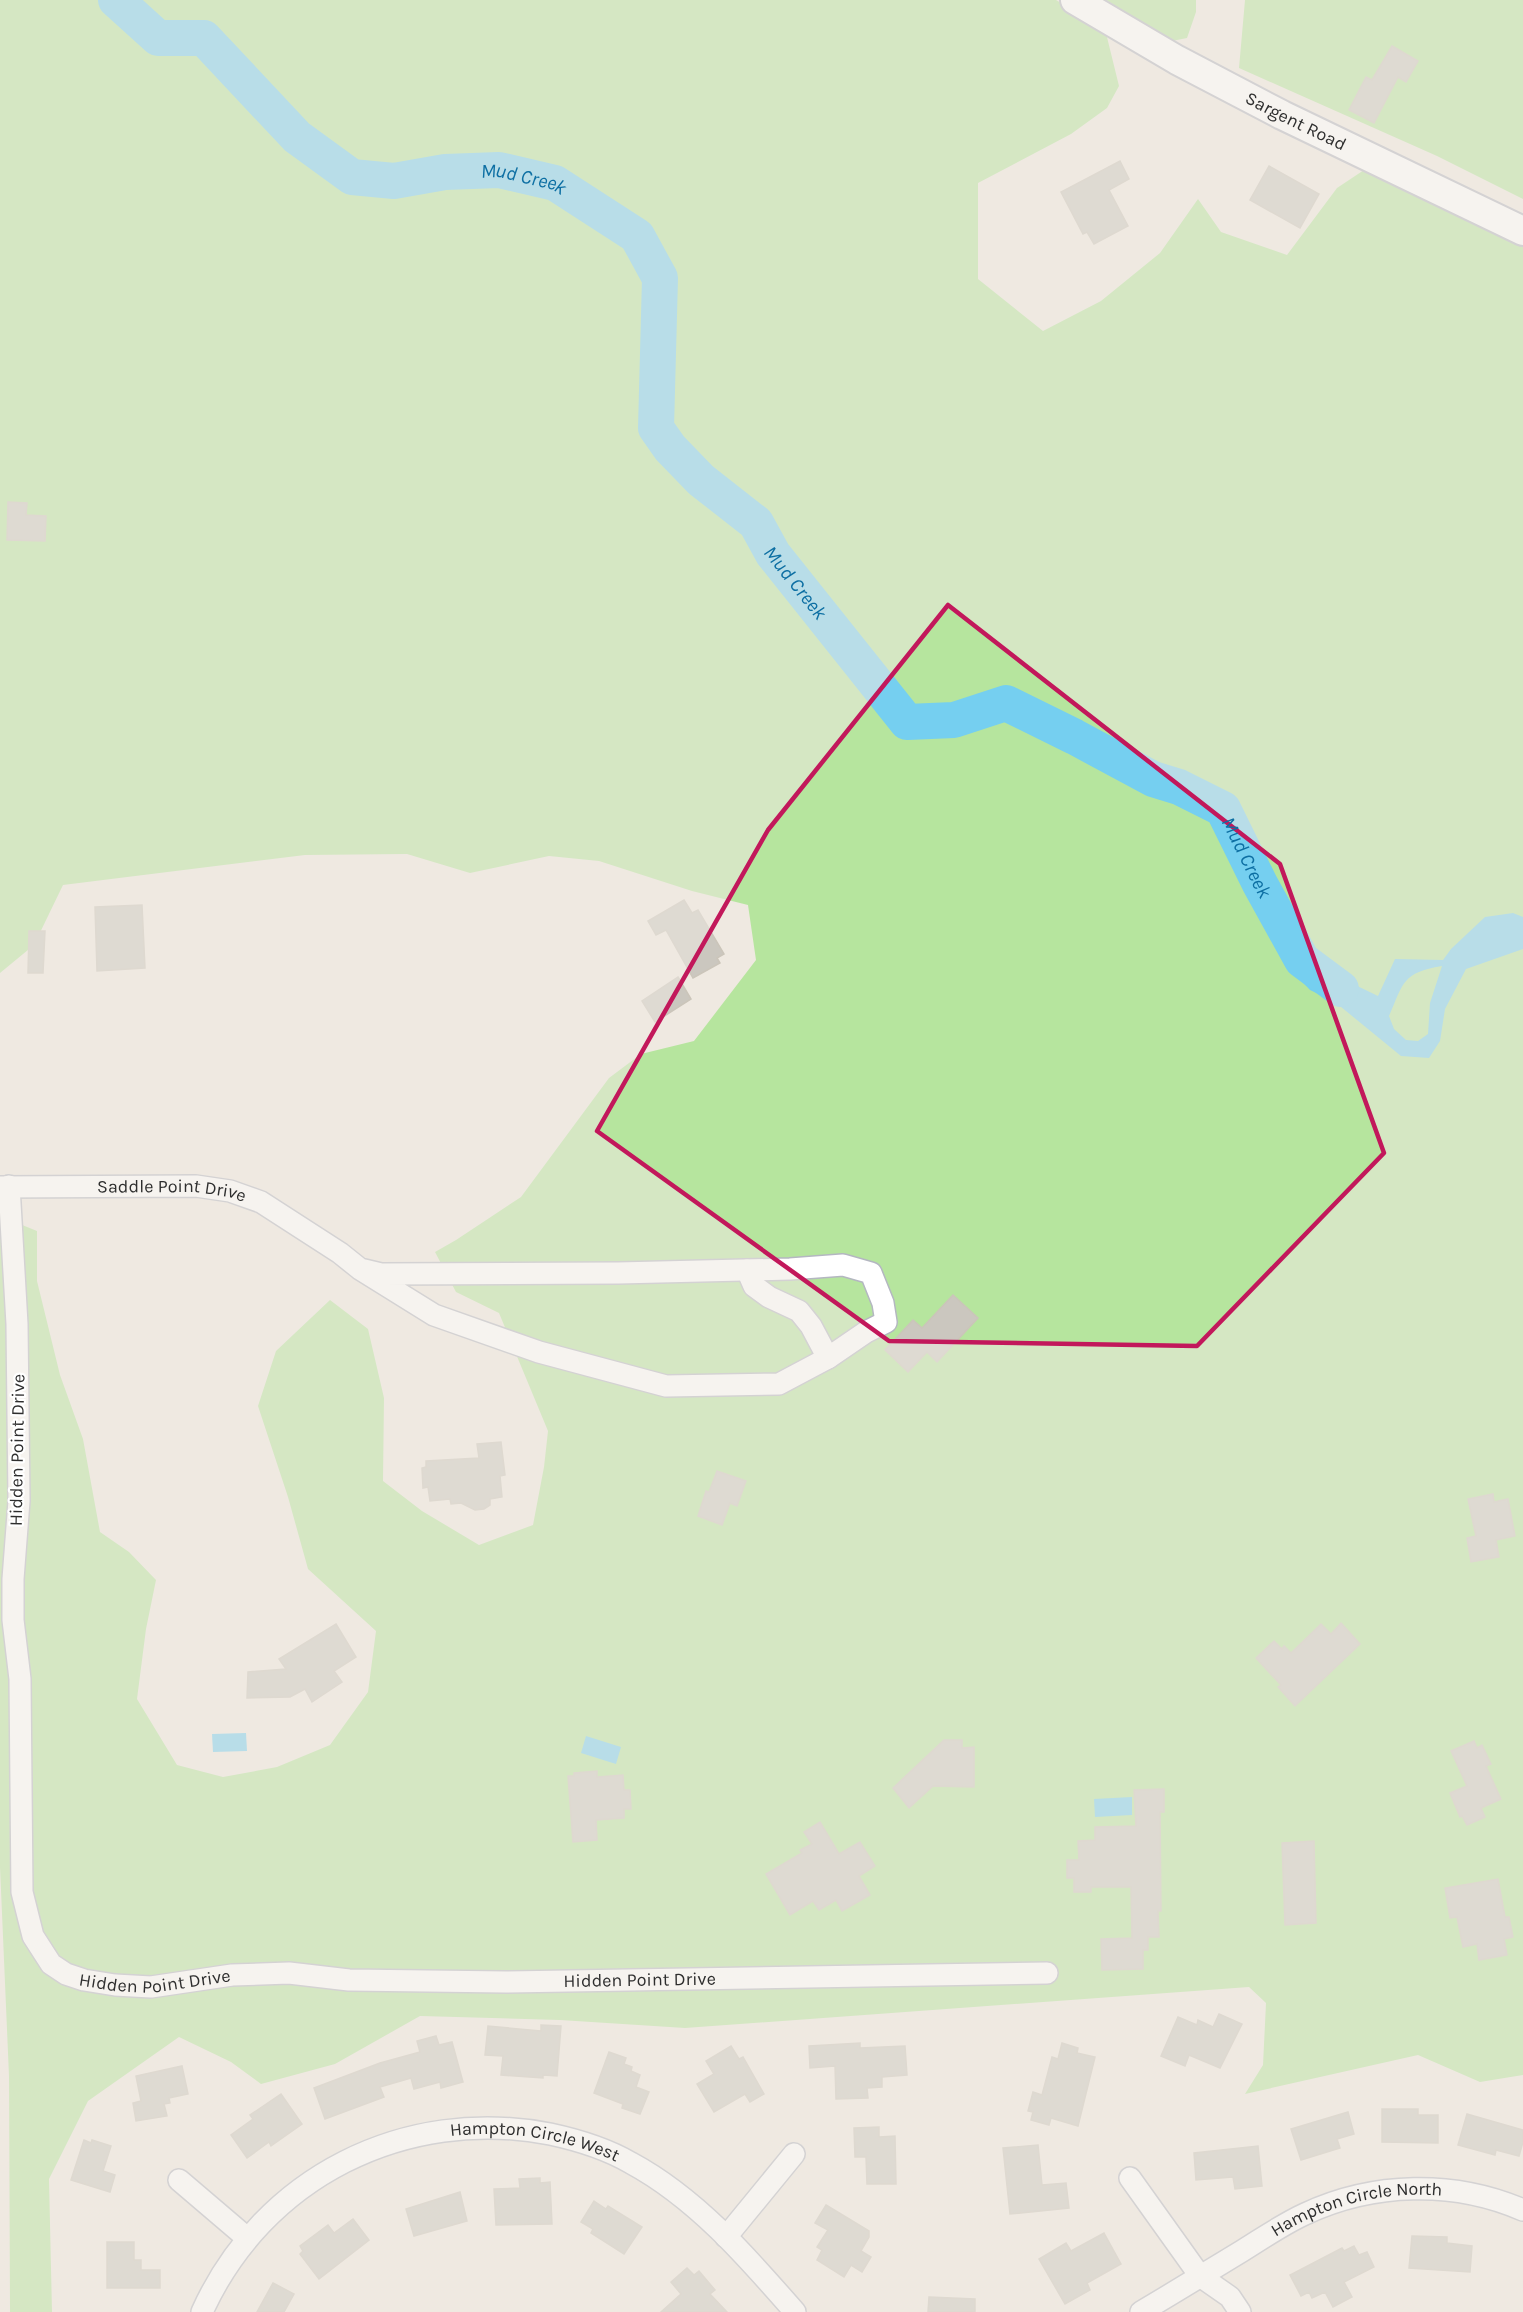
<svg xmlns="http://www.w3.org/2000/svg" width="1523" height="2312" font-family="Karla,sans-serif">
	<rect width="100%" height="100%" fill="#efe9e1"/>
	<g fill="#b6e59e">
		<path d="M0,0H1056L1105,29L1119,86L1107,108L1071,134L978,183V279L1043,331L1101,301L1160,253L1198,199L1221,232L1287,255L1337,188L1367,168L1523,240V2075L1480,2082L1418,2055L1245,2094L1263,2065L1266,2003L1249,1987L685,2028L560,2020L420,2016L335,2064L261,2084L231,2062L179,2037L88,2101L49,2179L52,2312H10L9,2076L0,1867V1216L37,1231V1281L60,1375L83,1439L100,1532L129,1552L156,1580L146,1629L137,1699L177,1765L223,1777L277,1767L330,1745L368,1692L376,1631L308,1569L288,1497L258,1406L276,1351L330,1300L368,1329L384,1398L383,1481L422,1511L479,1545L533,1525L544,1467L548,1431L499,1313L456,1292L435,1252L456,1240L521,1197L609,1078L641,1054L694,1041L756,960L748,905L692,891L599,861L549,856L470,873L407,854L305,855L63,885L34,945L0,973Z"/>
		<path d="M1106,0H1196V12L1187,38L1172,41Z"/>
		<path d="M1245,0H1523V199L1437,156L1239,68Z"/>
	</g>
	<g fill="#75cff0" fill-rule="evenodd">
		<path d="M1513,913L1523,917V949L1466,969L1445,1009L1440,1041L1429,1058L1401,1056L1335,1002L1310,990L1289,968L1315,953L1349,982L1378,996L1395,959L1443,960L1451,949L1485,917ZM1442,966L1430,1003L1428,1034L1418,1041L1406,1040L1394,1029L1389,1016C1404,982 1402,973 1442,966Z"/>
		<path d="M246,1733L247,1751L213,1752L212,1734Z"/>
		<path d="M586,1736L621,1747L616,1764L581,1753Z"/>
		<path d="M1132,1797V1815L1095,1817L1094,1799Z"/>
	</g>
	<g fill="none" stroke-linecap="round" stroke-linejoin="round">
		<path stroke="#75cff0" stroke-width="36" id="s1" d="M116,0L158,38H204L297,137L352,177L394,181L445,172L499,170L555,183L637,236L660,278L656,428L670,448L701,480L756,523L773,554L907,722L954,720L1006,703L1075,737L1153,779L1179,787L1223,809L1260,884L1302,960L1341,989"/>
	</g>
	<g fill="#cbc7bf" stroke="#cbc5ba" stroke-width="1.5">
		<path d="M1392,46L1418,61L1406,82L1398,77L1374,123L1349,110L1366,77L1372,80Z"/>
		<path d="M1120,161L1129,179L1109,190L1128,226L1094,244L1087,232L1083,234L1061,192Z"/>
		<path d="M1269,166L1319,194L1300,228L1250,200Z"/>
		<path d="M8,502L27,503L26,515L46,516L45,541L7,540Z"/>
		<path d="M684,900L692,913L698,910L724,954L717,958L720,963L693,978L666,930L656,935L648,921Z"/>
		<path d="M142,905L145,968L97,971L95,907Z"/>
		<path d="M29,931H45L43,973H28Z"/>
		<path d="M678,977L691,999L655,1022L642,1001Z"/>
		<path d="M953,1295L978,1318L937,1362L927,1352L908,1372L885,1350L913,1320L922,1328Z"/>
		<path d="M501,1442L505,1475L500,1476L502,1497L490,1499V1505L484,1509L475,1510L461,1503L451,1504L450,1499L430,1501L428,1487L423,1488L422,1468L426,1467V1461L479,1458L477,1444Z"/>
		<path d="M717,1471L746,1481L737,1506L730,1503L722,1525L698,1516L706,1491L709,1492Z"/>
		<path d="M1493,1494L1494,1502L1508,1499L1515,1536L1496,1540L1499,1557L1471,1562L1467,1538L1476,1536L1468,1499Z"/>
		<path d="M1341,1623L1360,1644L1295,1706L1278,1687L1281,1685L1256,1658L1274,1641L1282,1649L1284,1646L1291,1653L1321,1624L1331,1634Z"/>
		<path d="M336,1624L356,1657L334,1671L342,1682L312,1702L305,1689L290,1697L247,1698L248,1672L286,1669L279,1659Z"/>
		<path d="M944,1740H962V1748L974,1747V1787L933,1786L909,1808L893,1788Z"/>
		<path d="M1474,1741L1477,1748L1482,1745L1491,1764L1486,1766L1501,1799L1481,1808L1485,1817L1467,1825L1462,1816L1460,1817L1450,1793L1467,1786L1451,1751Z"/>
		<path d="M597,1771V1777L623,1775L624,1790H630L631,1809H624V1818L596,1820L597,1840L573,1842L568,1776H574V1773Z"/>
		<path d="M1164,1789V1812H1160L1161,1911H1158L1159,1937H1148V1950H1143V1969L1102,1970L1101,1939L1132,1938L1131,1887H1091V1892H1074V1878H1067V1860H1079L1078,1841L1095,1840V1827L1136,1826L1134,1790Z"/>
		<path d="M820,1822L839,1854L860,1842L875,1866L859,1876L870,1895L842,1911L836,1900L819,1910L813,1901L790,1915L766,1874L802,1853L800,1850L812,1844L804,1832Z"/>
		<path d="M1314,1841L1316,1923L1285,1925L1282,1843Z"/>
		<path d="M1498,1879L1505,1917H1509L1513,1937L1504,1939L1507,1955L1479,1960L1477,1944L1463,1947L1457,1917L1450,1918L1445,1888Z"/>
		<path d="M1219,2014L1242,2024L1220,2068L1189,2055L1185,2066L1161,2056L1178,2017L1197,2025L1198,2020L1213,2027Z"/>
		<path d="M541,2025L561,2026L557,2076L543,2075V2078L501,2075L503,2056L485,2055L488,2026L541,2031Z"/>
		<path d="M436,2036L439,2045L452,2042L463,2082L441,2088L440,2082L414,2089L411,2078L380,2087L384,2097L325,2119L314,2088L380,2063L420,2052L417,2041Z"/>
		<path d="M860,2043V2048L905,2046L907,2075L882,2077V2087L867,2088L868,2098L836,2099L835,2066L810,2068L809,2046Z"/>
		<path d="M1062,2043L1078,2048L1077,2053L1095,2057L1078,2126L1051,2118L1049,2125L1031,2120L1033,2112L1028,2111L1033,2092L1042,2095L1052,2057L1058,2059Z"/>
		<path d="M731,2046L739,2059L743,2057L764,2094L750,2102L745,2094L714,2112L697,2084L714,2074L706,2061Z"/>
		<path d="M609,2052L626,2058L624,2064L632,2067L631,2071L640,2075L636,2087L649,2092L640,2114L622,2108L623,2104L594,2093Z"/>
		<path d="M182,2066L188,2094L169,2098L170,2103L164,2104L167,2116L136,2121L133,2103L141,2101L136,2076Z"/>
		<path d="M281,2094L302,2124L271,2146L269,2142L247,2158L231,2135L253,2119L250,2115Z"/>
		<path d="M1382,2109H1418V2115H1438V2143L1382,2142Z"/>
		<path d="M1348,2112L1354,2134L1337,2139L1340,2148L1301,2160L1291,2129Z"/>
		<path d="M1467,2114L1523,2130V2142L1519,2156L1496,2150L1495,2155L1458,2145Z"/>
		<path d="M879,2127V2137L895,2136L896,2184H867L866,2157H855L854,2128Z"/>
		<path d="M84,2140L91,2143L92,2140L111,2146L103,2171L115,2175L110,2192L71,2180Z"/>
		<path d="M1038,2145L1042,2185L1066,2183L1069,2208L1010,2214L1003,2148Z"/>
		<path d="M1258,2146L1262,2186L1235,2189L1233,2177L1196,2180L1194,2153Z"/>
		<path d="M540,2178V2183L550,2182L552,2224L496,2225L494,2189L520,2188L519,2179Z"/>
		<path d="M460,2192L467,2221L414,2236L406,2209Z"/>
		<path d="M594,2201L606,2209L608,2206L642,2227L624,2254L591,2233L593,2229L581,2222Z"/>
		<path d="M826,2205L869,2231V2237L861,2251L871,2257L862,2272L851,2265L844,2277L817,2260L822,2250L817,2247L828,2230L815,2223Z"/>
		<path d="M353,2219L369,2240L319,2279L300,2254L303,2251L300,2246L328,2225L334,2233Z"/>
		<path d="M1104,2233L1121,2264L1087,2283L1090,2290L1065,2304L1039,2259L1066,2243L1071,2251Z"/>
		<path d="M1412,2236L1447,2237V2243L1472,2246L1470,2272L1409,2268Z"/>
		<path d="M107,2242H134V2260H141V2270H160V2288H107Z"/>
		<path d="M1354,2246L1359,2255L1367,2252L1374,2267L1344,2282L1352,2297L1333,2307L1325,2292L1312,2298L1309,2292L1301,2296L1290,2275L1342,2248L1344,2251Z"/>
		<path d="M687,2268L694,2275L699,2271L715,2290L710,2294L727,2312H661L681,2294L671,2282Z"/>
		<path d="M273,2283L294,2294L284,2312H257Z"/>
		<path d="M929,2297L975,2299V2312H928Z"/>
	</g>
	<g fill="none" stroke-linecap="round" stroke-linejoin="round">
		<defs>
			<g id="street">
				<path id="s2" d="M9,1186L17,1324L19,1501L13,1579V1620L20,1679L22,1892L33,1936L51,1964L66,1974L84,1980L115,1985L151,1987L232,1975L289,1973L349,1980L506,1982L1047,1973"/>
				<path id="s3" d="M0,1187L196,1186L230,1191L261,1202L340,1253L360,1269L434,1315L539,1352L666,1386L779,1384L828,1358L866,1332L886,1322L883,1303L871,1273L843,1265L790,1269L618,1273L381,1274L360,1269"/>
				<path d="M747,1270L754,1286L769,1297L799,1311L811,1326L828,1358"/>
				<path d="M1130,2178L1200,2276L1230,2297L1240,2312"/>
				<path d="M179,2180L247,2238"/>
				<path d="M726,2237L794,2154"/>
				<path id="s4" d="M202,2312C263,2177 405,2106 550,2134C578,2140 607,2149 631,2163C696,2198 747,2257 795,2312"/>
				<path id="s5" d="M1141,2312C1175,2292 1209,2271 1242,2251C1263,2238 1283,2224 1305,2214C1373,2182 1454,2180 1523,2210"/>
			</g>
			<g id="secondary">
				<path id="s6" d="M1075,0L1177,60L1282,115L1523,231"/>
			</g>
		</defs>
		<use href="#street" stroke="#b4b7c1" stroke-width="24"/>
		<use href="#secondary" stroke="#b4b7c1" stroke-width="32"/>
		<use href="#street" stroke="#fff" stroke-width="21"/>
		<use href="#secondary" stroke="#fff" stroke-width="28"/>
	</g>
	<path d="M0 0H1523V2312H0ZM948,605L1280,864L1384,1153L1197,1346L889,1341L597,1131L768,830Z" fill="#efe9e1" fill-opacity=".55" fill-rule="evenodd"/>
	<path fill="none" stroke="#c2185b" stroke-width="4.5" stroke-linejoin="round" d="M948,605L1280,864L1384,1153L1197,1346L889,1341L597,1131L768,830Z"/>
	<g text-anchor="middle" stroke-width="4.5" stroke-linejoin="round" paint-order="stroke">
		<g font-size="18" fill="#2e2e2e" stroke="#fff">
			<text dy="6" stroke="none"><textPath href="#s6" startOffset="252">Sargent Road</textPath></text>
			<text dy="6" stroke="none"><textPath href="#s3" startOffset="172">Saddle Point Drive</textPath></text>
			<text transform="translate(17 1450) rotate(-89)" y="6">Hidden Point Drive</text>
			<text dy="6" stroke="none"><textPath href="#s2" startOffset="894">Hidden Point Drive</textPath></text>
			<text dy="6" stroke="none"><textPath href="#s2" startOffset="1380">Hidden Point Drive</textPath></text>
			<text dy="6" stroke="none"><textPath href="#s4" startOffset="408">Hampton Circle West</textPath></text>
			<text dy="6" stroke="none"><textPath href="#s5" startOffset="243">Hampton Circle North</textPath></text>
		</g>
		<g font-size="20" font-style="italic" fill="#0d6fa3" stroke="#fff">
			<text dy="7" stroke="none"><textPath href="#s1" startOffset="480">Mud Creek</textPath></text>
			<text dy="7" stroke="none"><textPath href="#s1" startOffset="1018">Mud Creek</textPath></text>
			<text dy="7" stroke="none"><textPath href="#s1" startOffset="1594">Mud Creek</textPath></text>
		</g>
	</g>
</svg>
